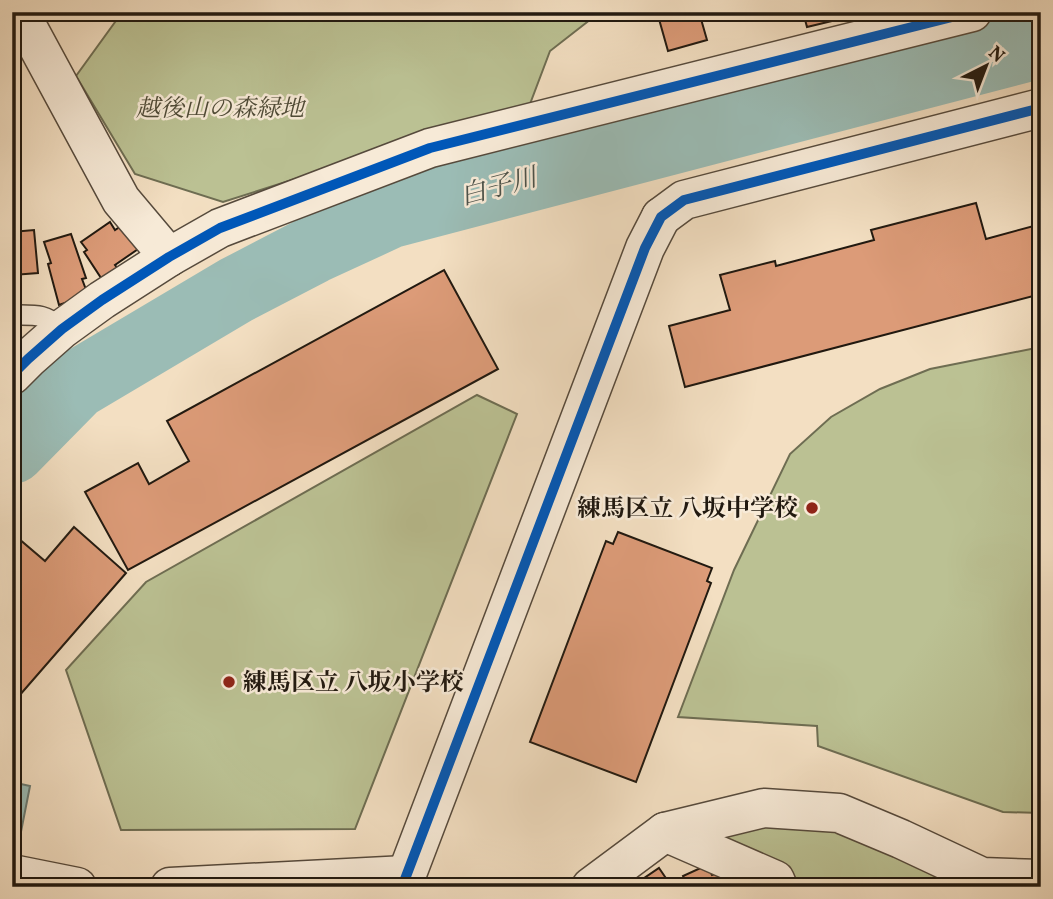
<svg xmlns="http://www.w3.org/2000/svg" width="1053" height="899" font-family="Vollkorn,'Noto Serif JP',serif">
	<rect width="100%" height="100%" fill="#f3dfc2"/>
	<filter id="stains"><feTurbulence type="fractalNoise" baseFrequency=".00286" numOctaves="4"/><feColorMatrix values="0 0 0 0 .2 0 0 0 0 .09 0 0 0 0 .02 0 0 0 .5 -.17"/></filter>
	<radialGradient id="worn" r=".72"><stop offset=".6" stop-color="#630" stop-opacity="0"/><stop offset="1" stop-color="#630" stop-opacity=".3"/></radialGradient>
	<g fill="#bbc193" stroke="#6e6d52" stroke-width="2">
		<path d="M363,12H600L550,51L530,104L223,202L135,174L76,76L118,18L269,21L344,20Z"/>
		<path d="M1041,347V813L1003,812L818,746L817,726L678,717L734,570L790,454L831,417L880,389L930,369Z"/>
		<path d="M477,395L517,414L355,829L121,830L66,670L146,582Z"/>
		<path d="M837,819L1041,887H831L795,881L709,830Z"/>
	</g>
	<path fill="#9bbcb5" stroke="#6a7b73" stroke-width="2" d="M12,782L30,786L19,842L12,841Z"/>
	<g fill="none" stroke-linecap="round" stroke-linejoin="round">
		<path stroke="#9bbcb5" stroke-width="68" d="M12,450L76,385L236,290L313,250L391,214L1041,44"/>
	</g>
	<g fill="#dc9b78" stroke="#211910" stroke-width="2">
		<path d="M657,12H699L707,40L668,51Z"/>
		<path d="M803,12H830L832,21L807,27Z"/>
		<rect x="12" y="92" width="6" height="43"/>
		<path d="M976,203L986,239L1041,224V294L685,387L669,326L730,310L720,275L775,261L776,266L874,240L871,230Z"/>
		<path d="M110,222L115,230L124,224L141,247L115,265L121,273L105,284L84,252L87,250L81,242Z"/>
		<path d="M34,230L38,273L13,275L12,232Z"/>
		<path d="M71,234L86,278L82,279L88,295L59,305L48,264L51,263L44,242Z"/>
		<path d="M444,270L498,369L128,570L85,492L138,463L149,484L189,461L167,421Z"/>
		<path d="M74,527L126,573L12,704V533L45,561Z"/>
		<path d="M618,532L712,568L707,581L711,583L636,782L530,742L606,541L613,544Z"/>
		<path d="M707,865L712,875L719,872L733,878L737,887H688L683,876Z"/>
		<path d="M659,868L672,887H631Z"/>
	</g>
	<g fill="none" stroke-linecap="round" stroke-linejoin="round">
		<defs>
			<path id="service" d="M12,315C34,315 46,313 62,329"/>
			<g id="minor">
				<path d="M24,12L28,28L121,200L169,257"/>
				<path d="M661,217L684,200L1041,108"/>
				<path d="M12,375L28,359L62,329L102,300L169,257L220,228L430,148L972,12"/>
				<path d="M665,832L775,880L778,887"/>
				<path d="M12,874L77,887"/>
				<path d="M170,887L406,875"/>
				<path d="M591,887L665,832L764,808L839,813L901,839L982,877L1041,879"/>
			</g>
			<path id="tertiary" d="M402,887L645,248L661,217"/>
		</defs>
		<use href="#service" stroke="#564a3c" stroke-width="22"/>
		<use href="#minor" stroke="#564a3c" stroke-width="41"/>
		<use href="#tertiary" stroke="#564a3c" stroke-width="41"/>
		<use href="#service" stroke="#f7ead7" stroke-width="19"/>
		<use href="#minor" stroke="#f7ead7" stroke-width="38"/>
		<use href="#tertiary" stroke="#f7ead7" stroke-width="38"/>
		<defs>
			<g id="cycleway">
				<path d="M12,375L28,359L62,329L102,300L169,257L220,228L430,148L972,12"/>
				<path d="M402,887L645,248L661,217L684,200L1041,108"/>
			</g>
		</defs>
		<use href="#cycleway" stroke="#f7ead7" stroke-width="15"/>
		<use href="#cycleway" stroke="#0057b8" stroke-width="10"/>
	</g>
	<g fill="#8f2418" stroke="#f7ead7" stroke-width="2.5">
		<circle cx="812" cy="508" r="7"/>
		<circle cx="229" cy="682" r="7"/>
	</g>
	<g text-anchor="middle" stroke-width="5" stroke-linejoin="round" paint-order="stroke">
		<g font-size="24" font-style="italic" fill="#4f4b37" stroke="#f7ead7">
			<text x="220" y="116">越後山の森緑地</text>
		</g>
		<g font-size="24" font-weight="bold" fill="#211910" stroke="#f7ead7" text-anchor="end">
			<text x="798" y="516">練馬区立 八坂中学校</text>
			<text x="243" y="690" text-anchor="start">練馬区立 八坂小学校</text>
		</g>
		<g font-size="26" font-style="italic" fill="#4c524a" stroke="#f7ead7">
			<text transform="translate(498 186) rotate(-15)" y="9">白子川</text>
		</g>
	</g>
	<rect width="1053" height="899" fill="none" stroke="#f3dfc2" stroke-width="42"/>
	<rect x="14" y="14" width="1025" height="871" fill="none" stroke="#211910" stroke-width="3.5"/>
	<rect x="21" y="21" width="1011" height="857" fill="none" stroke="#211910" stroke-width="2"/>
	<g transform="translate(986 66) rotate(42)" stroke="#f7ead7" stroke-width="5" paint-order="stroke">
	<path d="M0-5L12 26L0 18L-12 26Z" fill="#211910"/>
	<text y="-10" font-size="19" font-weight="bold" text-anchor="middle" fill="#211910">N</text>
	</g>
	<rect width="100%" height="100%" filter="url(#stains)"/>
	<rect width="100%" height="100%" fill="url(#worn)"/>
</svg>
